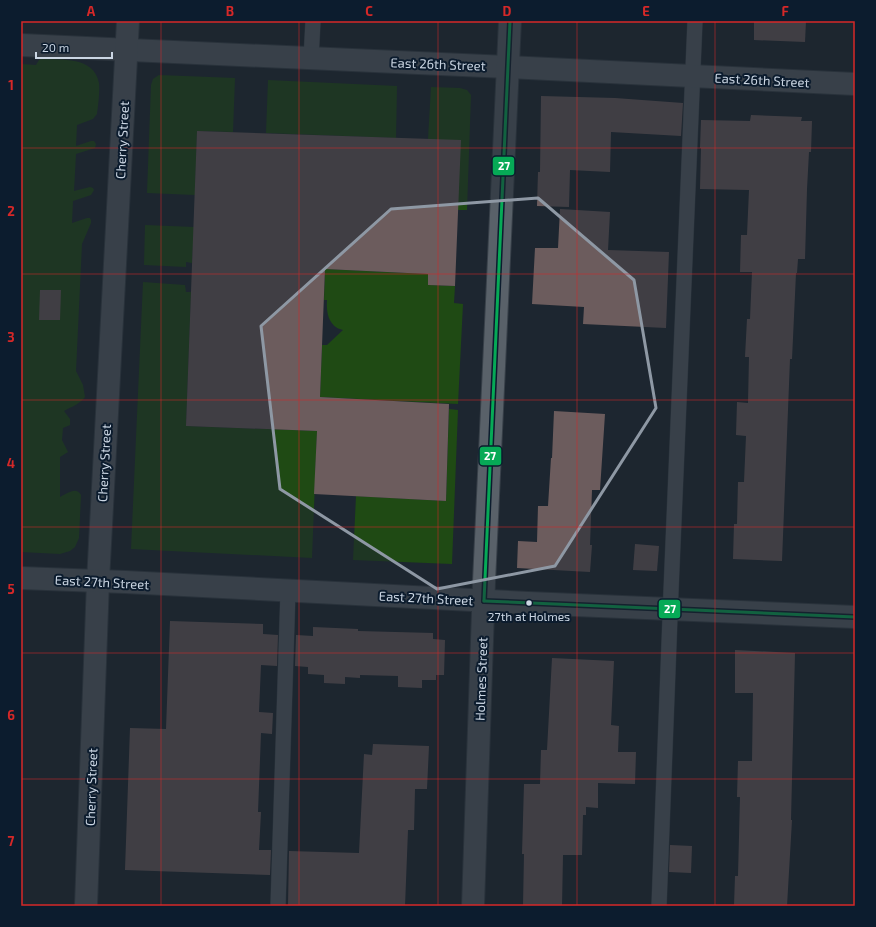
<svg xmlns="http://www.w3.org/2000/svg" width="876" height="927" font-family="'Exo 2',sans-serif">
	<rect width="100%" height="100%" fill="#1d2630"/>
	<g fill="#1f4a14">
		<path d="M41,59C61,60 94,56 99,83C100,91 98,107 97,114L93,119L77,125L76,146L91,141H94L96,144L95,148L76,154L74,191L90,187L93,188L94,190L91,195L73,201L72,223L87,218H90L91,220V223L82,244L76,371L83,385L85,397C80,404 71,407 64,411L70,419V425L63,428L62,440L68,452L60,457V497C67,494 76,486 81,495L79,538L75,547L70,551L60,554L21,552V64L36,65L39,60Z"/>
		<path d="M159,75L235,78L233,132L197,131L195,195L147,193L151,85L153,79Z"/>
		<path d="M268,80L397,86L396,138L266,133Z"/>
		<path d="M431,87L460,88L467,90L471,95L467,210H457L428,139Z"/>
		<path d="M145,225L194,227L192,263L186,262V267L144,265Z"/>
		<path d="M325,269L428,274V285L455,286L454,303L463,304L458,404L320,397L322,345H327L343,330C329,327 326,313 327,300H324Z"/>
		<path d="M143,282L185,285L186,292H191L186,426L317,431L312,558L131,549Z"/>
		<path d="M449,409L458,410L452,564L353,560L356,496L446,501Z"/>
	</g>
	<g fill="#6c5c5d">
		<path d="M754,21H806L805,42L754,40Z"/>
		<path d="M541,96L615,98L683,103L681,136L611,132L610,172L570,170L569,207L537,206L538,172H540Z"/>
		<path d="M751,115L802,117L801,121H812L811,152H809L807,189L805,259H798L797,273H796L792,359H790L782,561L733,559L734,524H737L738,482H744L746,436L736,435L737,402L748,403L749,357H745L747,319H750L752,272H740L741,235H747L749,190L700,189L701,148H700L701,120L750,121Z"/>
		<path d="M197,131L461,140L455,286L428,285V274L325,269L320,397L449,404L446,501L314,494L317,431L186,426Z"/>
		<path d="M560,209L610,212L608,250L669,252L666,328L583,324L584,307L532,304L535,248H558Z"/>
		<path d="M40,290H61L60,320H39Z"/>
		<path d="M554,411L605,414L600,490H592L590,545H592L590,572L517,568L518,541L537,542L538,506H548L551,458H552Z"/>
		<path d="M635,544L659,546L657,571L633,570Z"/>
		<path d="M170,621L263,624V634L278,635L277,666L261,665L259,712L273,713L272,734L261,733L258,812H261L259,850H271L270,875L125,870L130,728L166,729Z"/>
		<path d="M313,627L358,629V631L433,633V639L445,640L444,675H436V680H422V688L398,687V676L360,675V678L345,677V684L324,683V675L308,674V667L295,666L296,635L313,636Z"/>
		<path d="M735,650L795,653L791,820H792L787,906H734L735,876H738L740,797H737L738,761H752L753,693H735Z"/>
		<path d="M552,658L614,661L611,725L619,726L618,752H636L635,784L598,783V808L586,807V815H583L582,855H563L562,906H523L524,854H522L524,784H540L541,750H547Z"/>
		<path d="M373,744L429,746L427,789H415L414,830H408L405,906H288L289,851L359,853L364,754L372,755Z"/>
		<path d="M670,845L692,846L691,873L669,872Z"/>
	</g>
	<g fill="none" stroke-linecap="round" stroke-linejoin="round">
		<defs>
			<g id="lane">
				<path d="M311,59L313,21"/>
				<path d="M278,906L288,591"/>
				<path d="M659,906L671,591L695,21"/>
			</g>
			<g id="street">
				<path d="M21,45C183,53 345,59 507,67C623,72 739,79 855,84"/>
				<path d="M86,906L98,581L128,21"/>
			</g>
			<g id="secondary">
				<path d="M21,578L125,582L528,603L855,617"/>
				<path d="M473,906L484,582L510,21"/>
			</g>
		</defs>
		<use href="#lane" stroke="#384049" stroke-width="16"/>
		<use href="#street" stroke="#384049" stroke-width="24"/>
		<use href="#secondary" stroke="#384049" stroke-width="24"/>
		<use href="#lane" stroke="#596169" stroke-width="15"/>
		<use href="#street" stroke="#596169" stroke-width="22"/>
		<use href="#secondary" stroke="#596169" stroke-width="22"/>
		<defs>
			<g id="bus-1">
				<path d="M484,601L510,21"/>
				<path d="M484,601L855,617"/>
			</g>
		</defs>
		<use href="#bus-1" stroke="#0c1c2e" stroke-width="6"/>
		<use href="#bus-1" stroke="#06aa56" stroke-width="3"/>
	</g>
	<path d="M0 0H876V927H0ZM538,198L634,280L656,408L555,566L437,589L280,489L261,326L391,209Z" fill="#1d2630" fill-opacity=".55" fill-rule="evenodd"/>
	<path fill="none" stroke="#8e98a4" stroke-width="3" stroke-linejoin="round" d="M538,198L634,280L656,408L555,566L437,589L280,489L261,326L391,209Z"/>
	<path fill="none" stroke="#d62828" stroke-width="1" stroke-opacity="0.55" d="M161,21V906M299,21V906M438,21V906M577,21V906M715,21V906M21,148H855M21,274H855M21,400H855M21,527H855M21,653H855M21,779H855"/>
	<circle fill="#cbd6e3" stroke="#0c1c2e" stroke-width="1.5" cx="529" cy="603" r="3.5"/>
	<g text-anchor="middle" stroke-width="4" stroke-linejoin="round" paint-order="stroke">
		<g font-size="12" fill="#cbd6e3" stroke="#0c1c2e">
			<text x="529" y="621">27th at Holmes</text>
		</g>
		<g font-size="13" fill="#cbd6e3" stroke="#0c1c2e">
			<text transform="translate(438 64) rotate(2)" y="5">East 26th Street</text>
			<text transform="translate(762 80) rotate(3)" y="5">East 26th Street</text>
			<text transform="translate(122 140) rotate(-87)" y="5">Cherry Street</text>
			<text transform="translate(104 463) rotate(-87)" y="5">Cherry Street</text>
			<text transform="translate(102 582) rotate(3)" y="5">East 27th Street</text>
			<text transform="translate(426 598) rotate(3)" y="5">East 27th Street</text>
			<text transform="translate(481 679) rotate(-88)" y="5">Holmes Street</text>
			<text transform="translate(91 787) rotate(-88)" y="5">Cherry Street</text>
		</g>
	</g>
	<g stroke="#0c1c2e" stroke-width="1.5">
		<rect x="492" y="156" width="23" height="20" rx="4" fill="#06aa56"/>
		<rect x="479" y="446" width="23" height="20" rx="4" fill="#06aa56"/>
		<rect x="658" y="599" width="23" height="20" rx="4" fill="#06aa56"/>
	</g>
	<g font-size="11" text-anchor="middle" font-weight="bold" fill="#fff">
		<text x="504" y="170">27</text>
		<text x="490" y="460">27</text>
		<text x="670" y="613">27</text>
	</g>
	<rect width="876" height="927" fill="none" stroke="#0c1c2e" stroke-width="44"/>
	<path d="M36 52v6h76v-6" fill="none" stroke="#cbd6e3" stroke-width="2"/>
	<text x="42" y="52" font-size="12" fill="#cbd6e3" stroke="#0c1c2e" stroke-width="3" paint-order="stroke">20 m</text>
	<rect x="22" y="22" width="832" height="883" fill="none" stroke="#d62828" stroke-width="1.5"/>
	<g font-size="13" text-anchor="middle" font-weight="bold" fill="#d62828">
		<text x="91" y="16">A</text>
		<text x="230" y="16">B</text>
		<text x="369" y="16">C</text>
		<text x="507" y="16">D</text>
		<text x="646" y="16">E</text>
		<text x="785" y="16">F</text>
		<text x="11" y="90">1</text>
		<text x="11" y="216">2</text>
		<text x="11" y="342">3</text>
		<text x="11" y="468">4</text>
		<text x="11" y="594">5</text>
		<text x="11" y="720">6</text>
		<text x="11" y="846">7</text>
	</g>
</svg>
